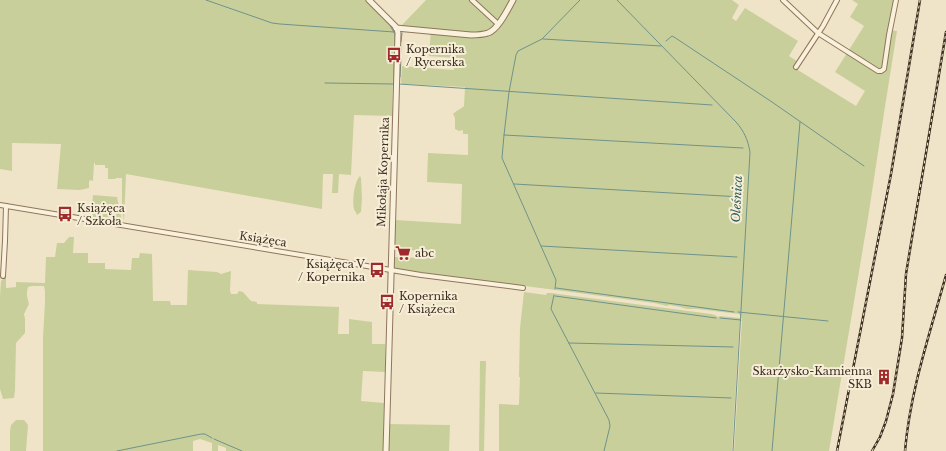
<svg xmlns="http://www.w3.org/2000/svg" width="946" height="451" font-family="'Libre Baskerville',serif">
	<rect width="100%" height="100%" fill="#f0e4c8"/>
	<g fill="#c9cf9b">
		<path d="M0,0H367L389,22L394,35L392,116L354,115L351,175L339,174L338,193H332L333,174H323L322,209L126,174L124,221L122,209V178H116L115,179H108V168H105V165H95V163H94L93,181L90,180L89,182V188L80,190L57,189L61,144L12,143V171L0,169Z"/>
		<path d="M426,0H732L739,5L732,18L736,21L745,8L798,41L789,56L797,61L793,67L856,106L865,91L835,72L864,26L850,17L858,4L852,0H894L890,30L897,31L884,113L868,218L829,451H734L742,319L739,314L697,309H687L680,307L669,305L667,306L654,303L397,269L394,268V257L422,258V251L394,249L395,220L461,224L462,184L427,182L428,153L468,155V134H463V130L459,131L455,129V118L453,114C457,110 461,109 464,106L465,87L402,84L401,81L402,66L454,70V58L429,56L431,29L401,26Z"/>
		<path d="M360,176L361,178L362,198L361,212L357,215C357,214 354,210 354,209C352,201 354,182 360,176Z"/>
		<path d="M93,195L117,197L122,221H121L120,223L91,218Z"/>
		<path d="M69,237H74L73,253H88V263H105V269L131,270L132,258H139L140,253L152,254L153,301H170L171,305H187L188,270L217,272L221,274L231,271L230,290L231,294H237L239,291L243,292L251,301L257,302V304L339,307L338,334H349V319L372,322V344H385V372L363,371L361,401L384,403L383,451H226V448L218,445V451H212V443L200,439L193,441V451H43V337L45,302V291L44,286H32L28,287C26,293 27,297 29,304L24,314L25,319V333L16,343L15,390L14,398L3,399L0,389V296L1,281L3,279L5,273L6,274V288L16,287V282L45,283L46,257H55L57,243H64Z"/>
		<path d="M524,292L546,295L547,293H551L711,314L715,315L718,317L720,316L740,318L732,451H499V404L518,405L519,404L520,377H519L520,328Z"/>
		<path d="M480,361H486L484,451H479Z"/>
		<path d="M16,420H24L28,425L26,451H10V431L11,425Z"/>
		<path d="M388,424L450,425L449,451H388Z"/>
	</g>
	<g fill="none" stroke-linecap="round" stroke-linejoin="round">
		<g stroke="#6f938a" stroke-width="1">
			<path d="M206,0L272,23L280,24L394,32"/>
			<path d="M617,0L736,122C744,131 748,140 750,152L733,451"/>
			<path d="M390,25L395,35V50"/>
			<path d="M543,39L661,46"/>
			<path d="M666,41L672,36L674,37L772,102L864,166"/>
			<path d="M401,42L402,33"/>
			<path d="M401,52V47"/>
			<path d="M400,77L401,59"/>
			<path d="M325,83L394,84V59"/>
			<path d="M399,84L712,105"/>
			<path d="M504,135L743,148"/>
			<path d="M514,184L741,197"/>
			<path d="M541,246L737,257"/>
			<path d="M556,288L734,312"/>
			<path d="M555,289L556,280L502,158L504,135L509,92L516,55L518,51L542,39L580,0"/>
			<path d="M554,295L551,309L609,420L610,426L604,451"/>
			<path d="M555,296L716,318"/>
			<path d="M738,312L828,321"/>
			<path d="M720,318L741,320"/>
			<path d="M569,343L733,347"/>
			<path d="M596,393L731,398"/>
			<path d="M214,439L242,451"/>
			<path d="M117,451L201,434H205L212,438"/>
			<path d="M772,451L800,122"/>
		</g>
		<defs>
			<g id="minor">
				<path d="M472,0L498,24"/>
				<path d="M783,0L818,33L878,71H881L884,69L889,35L896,0"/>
				<path d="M796,67L823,26L837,0"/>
				<path d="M0,205L421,275L523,288"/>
				<path d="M3,276L5,241L6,206"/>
			</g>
			<g id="tertiary">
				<path d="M369,0L395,26L397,29L398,33L386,451"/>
				<path d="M396,28L471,35C477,35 482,35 488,33C498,30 508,9 513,0"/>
			</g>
		</defs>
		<use href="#minor" stroke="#8d765c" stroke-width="6"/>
		<use href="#tertiary" stroke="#8d765c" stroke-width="7"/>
		<use href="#minor" stroke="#faf1dc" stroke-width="4"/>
		<use href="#tertiary" stroke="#faf1dc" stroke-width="5"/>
		<defs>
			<g id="rail">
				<path d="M837,451L891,174L920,0"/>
				<path d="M872,451L880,437L886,421L893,394L902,338L906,274L946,32"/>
				<path d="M905,451C910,391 930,333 946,275"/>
			</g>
		</defs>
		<use href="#rail" stroke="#3d2e20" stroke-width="2.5"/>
		<use href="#rail" stroke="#f7eed8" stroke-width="1" stroke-dasharray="3" stroke-linecap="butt"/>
	</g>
	<defs>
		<symbol id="bus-bare" viewBox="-9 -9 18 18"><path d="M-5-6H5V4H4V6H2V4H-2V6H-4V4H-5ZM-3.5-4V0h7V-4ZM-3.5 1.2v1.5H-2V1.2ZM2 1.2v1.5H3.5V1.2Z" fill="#9e2a2b" stroke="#f7eed8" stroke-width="2.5" paint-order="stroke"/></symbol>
		<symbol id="supermarket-bare" viewBox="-9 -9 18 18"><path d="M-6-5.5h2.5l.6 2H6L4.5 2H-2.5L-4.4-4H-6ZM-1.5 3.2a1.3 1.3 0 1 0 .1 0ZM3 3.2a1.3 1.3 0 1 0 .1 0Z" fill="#9e2a2b" stroke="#f7eed8" stroke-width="2.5" paint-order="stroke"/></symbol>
		<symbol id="building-bare" viewBox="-9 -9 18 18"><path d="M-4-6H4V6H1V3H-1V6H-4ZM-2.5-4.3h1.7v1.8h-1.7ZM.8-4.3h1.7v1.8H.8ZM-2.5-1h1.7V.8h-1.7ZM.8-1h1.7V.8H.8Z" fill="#9e2a2b" stroke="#f7eed8" stroke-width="2.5" paint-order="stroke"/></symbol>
	</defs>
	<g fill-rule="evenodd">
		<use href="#bus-bare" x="383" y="44" width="22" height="22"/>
		<use href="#bus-bare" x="54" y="203" width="22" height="22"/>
		<use href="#supermarket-bare" x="392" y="242" width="22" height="22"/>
		<use href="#bus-bare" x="366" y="259" width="22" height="22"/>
		<use href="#bus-bare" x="376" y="291" width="22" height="22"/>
		<use href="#building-bare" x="873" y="366" width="22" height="22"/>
	</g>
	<g text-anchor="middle" stroke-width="4" stroke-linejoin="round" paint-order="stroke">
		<g font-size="11" fill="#3d2e20" stroke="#f7eed8" text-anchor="start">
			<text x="406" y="53">Kopernika<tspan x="406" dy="13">/ Rycerska</tspan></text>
			<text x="77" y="212">Książęca<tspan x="77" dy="13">/ Szkoła</tspan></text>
			<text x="415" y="257">abc</text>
			<text x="365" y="268" text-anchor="end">Książęca V<tspan x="365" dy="13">/ Kopernika</tspan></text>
			<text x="399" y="300">Kopernika<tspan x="399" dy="13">/ Książeca</tspan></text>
			<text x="872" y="375" text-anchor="end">Skarżysko-Kamienna<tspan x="872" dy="13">SKB</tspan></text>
		</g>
		<g font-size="11" fill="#3d2e20" stroke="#f7eed8">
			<text transform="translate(383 172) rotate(-88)" y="4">Mikołaja Kopernika</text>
			<text transform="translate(263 239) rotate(9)" y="4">Książęca</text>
		</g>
		<g font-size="12" font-style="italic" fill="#2f5d5a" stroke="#f7eed8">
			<text transform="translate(737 199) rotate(-87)" y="4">Oleśnica</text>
		</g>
	</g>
</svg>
